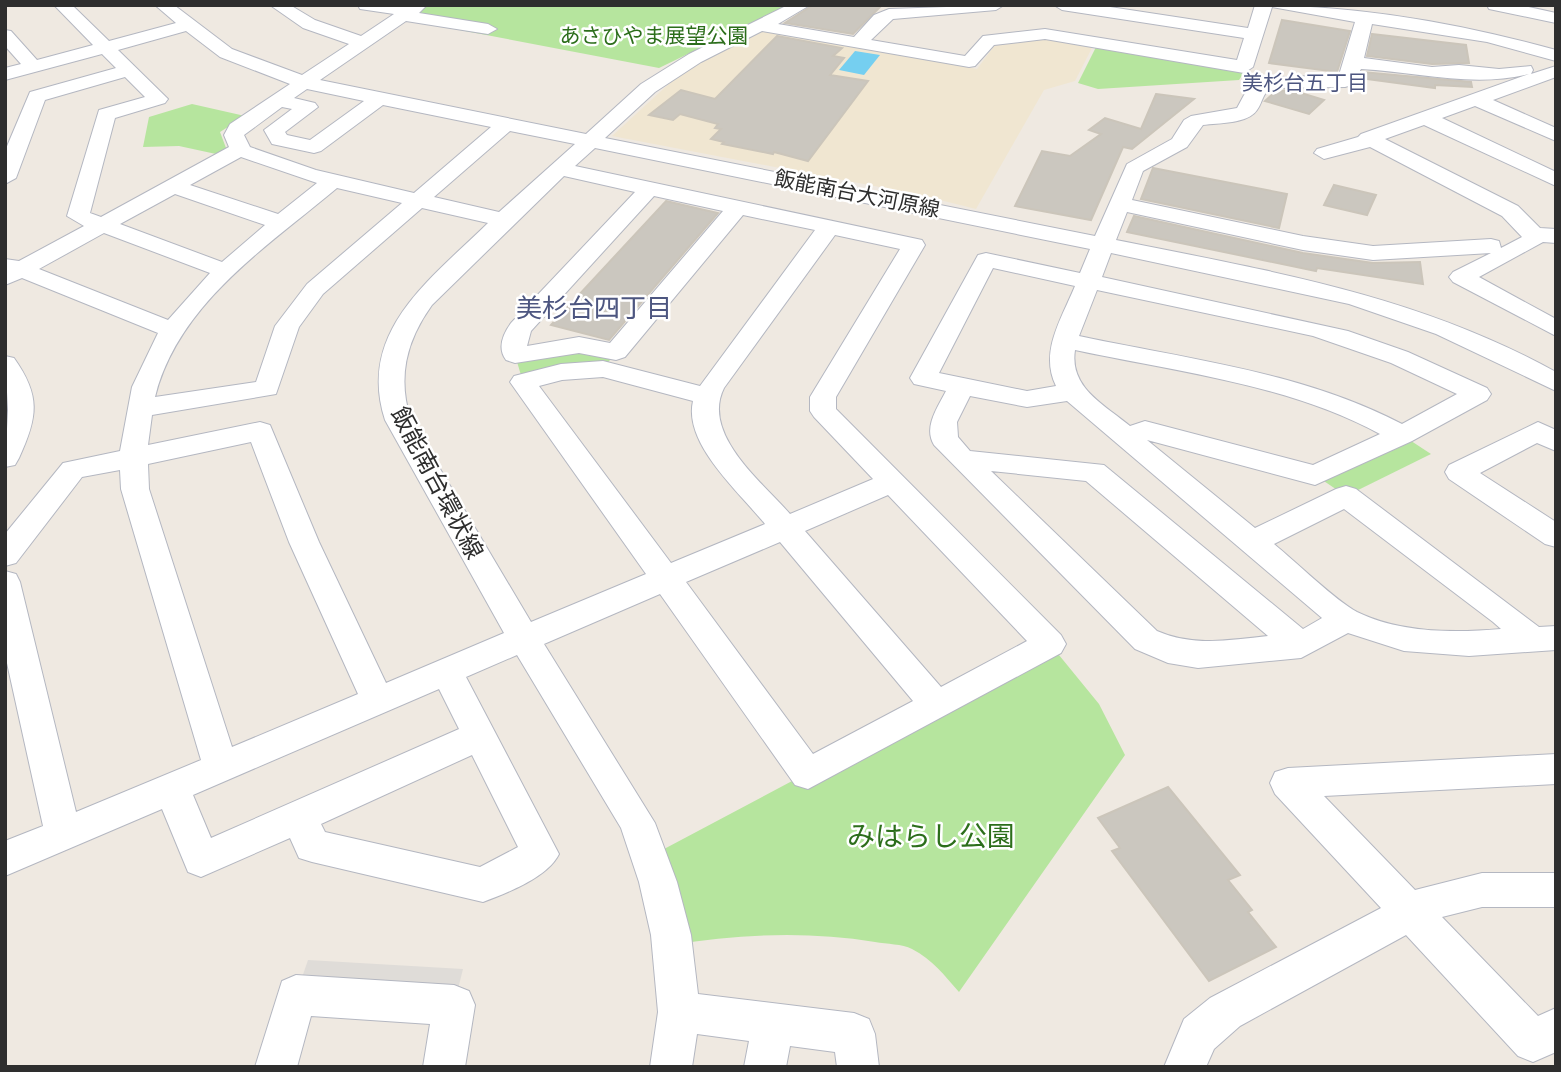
<svg xmlns="http://www.w3.org/2000/svg" width="1561" height="1072" font-family="Manrope,'Noto Sans JP',sans-serif">
	<rect width="100%" height="100%" fill="#efe9e1"/>
	<path fill="#f0e6d1" d="M764,30L977,69L995,45L1007,41L1042,38L1093,46L1075,81L1044,90L976,209L916,194L612,136L684,70Z"/>
	<g fill="#b6e59e">
		<path d="M424,5H789L659,68L407,20Z"/>
		<path d="M1096,47L1245,71L1239,80L1098,89L1078,83Z"/>
		<path d="M192,104L245,116L220,132L226,148L216,154L179,146L143,147L149,117Z"/>
		<path d="M547,349L616,352L603,369L523,382L515,355Z"/>
		<path d="M1402,435L1431,454L1346,496L1315,475Z"/>
		<path d="M1050,644L1099,704L1125,755L959,992C944,975 933,960 912,949C902,944 887,944 875,942C807,931 740,934 672,945L649,857Z"/>
	</g>
	<path fill="#dfdcd8" d="M308,960L463,969L454,1005L296,995Z"/>
	<path fill="#75cff0" d="M855,51L880,55L864,75L839,70Z"/>
	<g fill="#cbc7bf" stroke="#cbc5ba" stroke-width="2">
		<path d="M813,5H882L853,34L785,23Z"/>
		<path d="M1282,20L1350,31L1337,72L1269,63Z"/>
		<path d="M1372,34L1466,45L1469,63L1432,64L1367,56Z"/>
		<path d="M777,36L842,48L833,56L844,58L830,75L868,81L808,161L774,152L773,154L722,144L724,142L711,139L721,129L715,128L718,124L680,114L673,120L649,115L681,90L715,99Z"/>
		<path d="M1362,72L1471,82L1472,87L1435,85V88L1359,78Z"/>
		<path d="M1291,90L1324,100L1309,114L1265,101L1276,91Z"/>
		<path d="M1156,94L1194,99L1132,149L1123,147L1091,220L1015,206L1042,151L1070,156L1101,134L1089,130L1105,118L1141,129Z"/>
		<path d="M1153,168L1287,194L1279,228L1141,199Z"/>
		<path d="M1334,185L1376,195L1367,215L1324,205Z"/>
		<path d="M666,201L718,213L609,340L551,325Z"/>
		<path d="M1134,216L1303,253L1373,263L1420,262L1423,284L1317,268L1316,271L1127,232Z"/>
		<path d="M1168,787L1240,875L1228,880L1252,910L1248,912L1276,947L1209,981L1112,851L1120,848L1098,818Z"/>
	</g>
	<g fill="none" stroke-linecap="round" stroke-linejoin="round">
		<defs>
			<g id="minor">
				<path d="M54,5H72L109,41L176,23L155,5H174L232,49L302,75L349,44L303,28L270,5H290L315,20L361,36L394,14L360,9L358,5H427L419,13L488,24L497,29L488,34L406,21L320,80L586,134L641,84L689,54L788,5H810L778,24L854,37L874,15L889,9L1004,5L996,10L893,19L871,40L965,56L983,36L1045,29L1237,60L1244,38L1062,10L1054,5H1097L1248,28L1255,5C1356,5 1459,23 1556,50V61L1487,42L1372,24L1364,58L1432,67L1459,65L1499,69L1531,66L1533,70L1531,74L1556,66V77L1493,100L1556,128V141L1475,106L1442,118L1556,172V186L1424,125L1385,139L1518,206L1540,228L1556,229V243L1543,242L1479,277L1556,319V336L1453,282L1449,277L1453,272L1491,253L1373,260L1303,250L1127,212L1116,240C1270,271 1417,295 1556,372V391L1436,334L1349,304L1111,253L1102,277L1348,331L1408,352L1487,388L1491,394L1487,400L1412,441L1315,485L1147,440L1255,528L1336,489L1346,486L1356,489L1539,627L1556,626V650L1469,656L1404,651L1348,633L1301,658L1198,668L1168,663L1135,649L934,445C923,427 938,407 946,391L914,384L910,378L978,255L986,253L1080,273L1090,249L595,148L575,166L922,240L925,245L836,397V409L1061,635L1066,644L1061,653L808,789L795,785L660,594L544,644L655,823L677,882L691,935L698,994L854,1013L869,1019L875,1034L879,1067H837L835,1052L790,1046L786,1067H744L749,1041L697,1034L692,1067H650L658,1012L651,935L639,882L621,828L517,655L466,677L559,854C548,877 507,893 483,902L312,862L299,858L290,838L201,877L188,872L162,809L5,876V841L43,826L5,654V571L16,574L20,582L76,812L201,760L121,489L120,470L82,477L16,563L5,566V534L63,463L120,451L132,387L158,333L22,278L5,285V259L19,261L84,226L67,216L99,110L145,97L125,77L45,100L16,178L5,184V151L30,92L116,68L102,54L5,80V68L21,64L5,46V30L11,31L37,60L93,45ZM1272,7L1355,22L1339,75L1261,78L1250,84L1237,108L1191,116L1184,120L1172,139L1127,164L1095,236L605,138L655,92L701,62L762,31L969,67L975,66L994,45L1045,39L1244,73L1253,67ZM186,31L220,57L290,84L230,124L224,135L229,147L101,217L90,213L115,118L165,103L168,99L118,50ZM1361,69C1416,72 1474,88 1529,74L1361,134L1358,137L1317,149L1314,153L1324,159L1370,147L1502,216L1522,237L1501,248L1499,241L1491,239L1373,246L1303,236L1132,200L1143,171L1187,147L1203,125C1218,123 1248,124 1257,110C1263,102 1262,93 1272,88L1345,87L1352,85ZM307,89L364,101L310,140L287,135L285,132L318,107L315,103L294,98ZM383,105L491,127L414,193L316,170L250,147L244,135L282,107L292,109L264,130L272,144L314,153L321,151ZM510,131L575,144L499,212L434,197ZM241,157L317,183L278,214L190,185ZM564,176L635,192L511,323C503,334 497,348 506,360L515,363L579,353L616,360L625,357L743,215L815,230L700,386L603,361L561,364L514,376L510,382L646,574L531,622L411,420C397,378 406,341 432,305ZM337,188L402,203L307,284L275,326L256,382L155,397C178,304 268,246 337,188ZM175,194L265,225L222,262L120,224ZM654,196L723,211L610,343L579,337L527,346L531,331ZM422,208L488,223C432,278 356,331 385,420L504,633L386,683L319,542L270,425L260,422L148,445L152,415L276,394L299,327L323,294ZM104,233L210,273L168,320L39,269ZM835,235L900,249L810,397V411L814,417L873,479L790,514C762,482 701,434 724,388ZM993,268L1075,286C1062,318 1039,352 1056,386L1027,391L939,373ZM1097,290L1313,336L1391,363L1457,394L1402,424C1303,372 1187,359 1079,336ZM1075,350C1177,372 1288,384 1380,434L1313,465L1145,421L1130,426C1105,405 1069,388 1075,350ZM603,377L693,401C683,444 740,493 765,524L671,563L539,386L562,380ZM970,396L1027,407L1067,401L1322,618L1303,629L1104,465L970,451L958,437L957,422ZM251,442L289,542L358,694L232,747L149,489L148,464ZM991,471L1086,481L1268,636C1230,640 1193,647 1157,631ZM888,495L1027,641L941,687L805,531ZM1344,509L1493,622L1501,629C1454,633 1400,633 1357,612C1336,601 1295,561 1274,544ZM780,542L913,701L813,754L686,582ZM439,689L459,729L211,838L193,795ZM472,755L518,847L480,867L325,832L321,824Z"/>
				<path d="M1487,5H1520L1556,13V23L1489,9Z"/>
				<path d="M5,356L14,358C41,396 38,417 19,458L15,465L5,467L8,410Z"/>
				<path d="M1538,422L1556,430V451L1537,443L1480,473L1556,522V547L1545,544L1449,479L1445,472L1449,465Z"/>
				<path d="M1556,754V784L1324,796L1415,890L1482,873H1556V907H1482L1442,917L1538,1016L1556,1008V1052L1533,1062L1518,1056L1406,935L1240,1026L1214,1049L1206,1067H1164L1184,1019L1210,998L1381,908L1275,794L1270,783L1275,772L1288,768Z"/>
				<path d="M296,975L454,985L469,991L475,1005L465,1067H423L430,1024L311,1016L297,1067H255L282,981Z"/>
			</g>
		</defs>
		<use href="#minor" stroke="#b4b7c1" stroke-width="2"/>
		<use href="#minor" fill="#fff" fill-rule="evenodd"/>
	</g>
	<g text-anchor="middle" stroke-width="5" stroke-linejoin="round" paint-order="stroke">
		<g font-size="21" fill="#2c6e1b" stroke="#fff">
			<text x="654" y="43">あさひやま展望公園</text>
		</g>
		<g font-size="21" fill="#4d5680" stroke="#fff">
			<text x="1305" y="90">美杉台五丁目</text>
		</g>
		<g font-size="21" fill="#2e2e2e" stroke="#fff">
			<text transform="translate(857 194) rotate(11)" y="7">飯能南台大河原線</text>
		</g>
		<g font-size="24" fill="#2e2e2e" stroke="#fff">
			<text transform="translate(437 483) rotate(62)" y="8">飯能南台環状線</text>
		</g>
		<g font-size="26" fill="#4d5680" stroke="#fff">
			<text x="594" y="317">美杉台四丁目</text>
		</g>
		<g font-size="28" fill="#2c6e1b" stroke="#fff">
			<text x="931" y="846">みはらし公園</text>
		</g>
	</g>
	<rect width="1561" height="1072" fill="none" stroke="#2e2e2e" stroke-width="14"/>
</svg>
